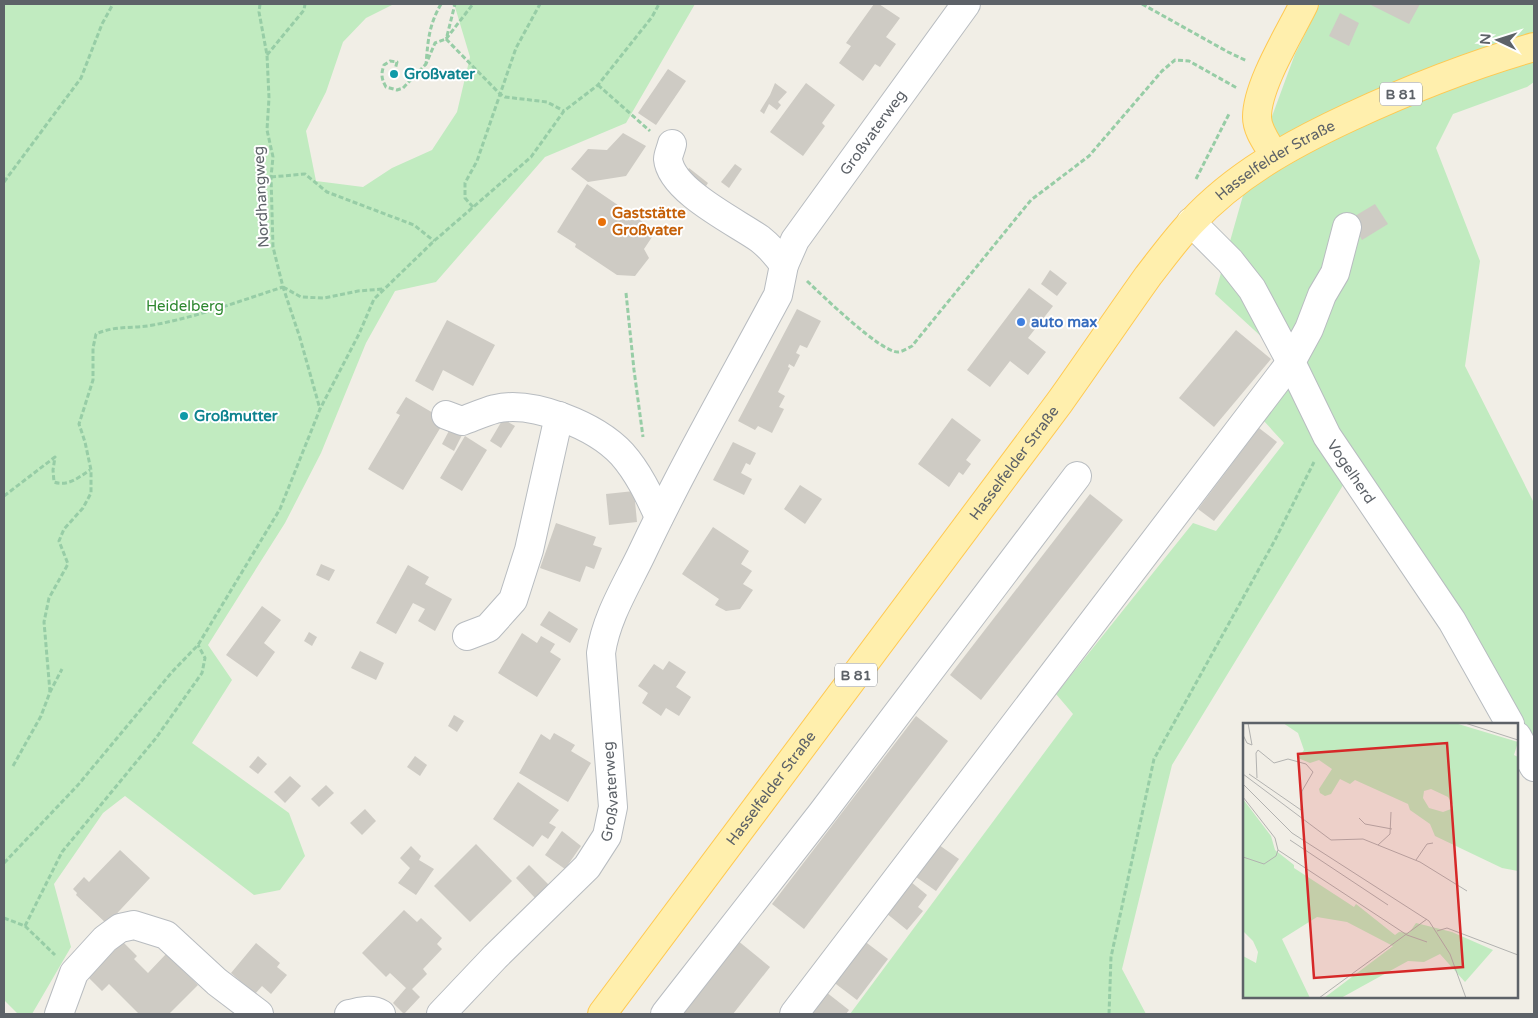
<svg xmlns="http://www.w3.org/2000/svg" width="1538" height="1018" font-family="'Varela Round',sans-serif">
	<rect width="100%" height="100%" fill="#f1eee6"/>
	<g fill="#c1ebc0">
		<path d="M4,4H394L366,18L343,42L326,92L306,131L316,181L363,187L392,168L432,150L457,112L470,57L455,7L450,4H695L626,123L545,157L436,282L395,291L366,343L321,453L285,523L208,645L232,680L192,743L289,813L305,856L280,890L254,895L125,796L103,813L54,884L71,947L32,1014H18L4,1000Z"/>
		<path d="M1320,4H1534V82L1527,87L1453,114L1436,148L1480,261L1465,366L1534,503V743L1361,461L1348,477L1172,765L1122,969L1146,1014H850L1073,714L1056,694L1193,523L1216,531L1284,443L1263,420L1290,385L1277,351L1215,294L1244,192L1295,54Z"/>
	</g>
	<g fill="#cecbc4">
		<path d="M874,4H879L900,18L886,37L896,44L880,67L875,64L863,81L839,63L851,46L846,43Z"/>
		<path d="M1369,4H1420L1409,24Z"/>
		<path d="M1340,13L1359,23L1349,46L1329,36Z"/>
		<path d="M668,69L686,81L656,125L638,113Z"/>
		<path d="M775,83L787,92L778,102L781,105L777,110L769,104L764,114L760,111L770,95Z"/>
		<path d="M806,83L835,105L822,123L825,126L803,156L770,132Z"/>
		<path d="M623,133L646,146L626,176L588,182L571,169L588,149L607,150Z"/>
		<path d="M735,164L742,169L729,188L721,182Z"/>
		<path d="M689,168L708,183L702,192L683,177Z"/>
		<path d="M587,184L656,231L644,249L649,258L635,276L617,275L575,247L576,244L557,232Z"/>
		<path d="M1375,204L1388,224L1362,240L1350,219Z"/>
		<path d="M1050,270L1067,283L1057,296L1041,284Z"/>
		<path d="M1029,288L1053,306L1028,338L1046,352L1028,375L1010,361L990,387L967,370Z"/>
		<path d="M797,309L821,321L807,348L800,345L796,353L800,355L794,367L789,364L788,367L790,368L778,392L785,396L779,407L784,409L772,433L758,426L755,430L738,421Z"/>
		<path d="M447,320L495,345L473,386L443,370L433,391L415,381Z"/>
		<path d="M1236,330L1271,359L1214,427L1179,398Z"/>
		<path d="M406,397L445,420L403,490L368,469L400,415L396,413Z"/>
		<path d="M952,418L981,440L966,460L971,464L963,475L959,472L949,487L918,464Z"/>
		<path d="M503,419L515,426L501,448L490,441Z"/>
		<path d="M452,425L464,431L454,451L442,444Z"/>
		<path d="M1259,428L1277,442L1214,521L1198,509Z"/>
		<path d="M465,436L487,450L462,491L440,478Z"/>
		<path d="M733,442L756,453L750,465L746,463L741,473L752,479L744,495L713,480Z"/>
		<path d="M800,485L822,499L805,524L784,509Z"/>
		<path d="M634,491L637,522L609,525L606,494Z"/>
		<path d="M1090,494L1123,520L981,700L950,675Z"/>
		<path d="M556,523L596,537L593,545L602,548L594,569L586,566L580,582L540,568Z"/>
		<path d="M713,527L749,551L741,564L752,571L743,584L753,590L740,609L726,611L715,605L719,599L682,574Z"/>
		<path d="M321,564L335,570L329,581L316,575Z"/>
		<path d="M408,565L429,577L425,584L452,599L435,631L418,621L425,609L413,603L396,634L376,623Z"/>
		<path d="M262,606L281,620L264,643L275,652L257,677L226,655Z"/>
		<path d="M549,611L578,629L570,643L540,625Z"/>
		<path d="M309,632L317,637L312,646L304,641Z"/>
		<path d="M522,633L537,643L541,636L555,644L550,652L561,659L537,697L498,673Z"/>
		<path d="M360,651L384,663L376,680L351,668Z"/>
		<path d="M669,661L686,672L676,687L691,697L679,716L666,708L661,716L642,703L648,693L638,686L654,664L663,670Z"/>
		<path d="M454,715L464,721L457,732L448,726Z"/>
		<path d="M916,716L948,741L804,929L772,904Z"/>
		<path d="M554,733L575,745L571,751L591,763L568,802L519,773L541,734L550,740Z"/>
		<path d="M258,756L267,764L258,774L249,767Z"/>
		<path d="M415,756L427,765L420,776L407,767Z"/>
		<path d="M290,776L301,786L285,803L274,792Z"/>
		<path d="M518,782L559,810L549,823L556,827L548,839L542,835L533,847L493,819Z"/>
		<path d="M326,785L334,793L319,807L311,799Z"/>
		<path d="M365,809L376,821L362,835L350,823Z"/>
		<path d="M562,831L581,846L565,869L545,855Z"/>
		<path d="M476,844L512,881L470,922L434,886Z"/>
		<path d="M939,845L959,859L936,891L916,877Z"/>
		<path d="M411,846L421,856L419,860L434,869L416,895L398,883L410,868L400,858Z"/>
		<path d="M120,850L150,878L107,924L76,895L77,893L73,889L84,877L89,882Z"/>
		<path d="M529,865L550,886L536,899L516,878Z"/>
		<path d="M911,882L927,895L918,907L923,911L907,930L886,913Z"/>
		<path d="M404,910L417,922L421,918L442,938L437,944L442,949L423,969L427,974L412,989L420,997L404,1014L393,1003L406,988L390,973L386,977L362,953Z"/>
		<path d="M737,940L770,967L733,1014H678Z"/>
		<path d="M863,940L888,959L857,1000L832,981Z"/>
		<path d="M123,942L137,956L134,959L148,973L166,954L198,985L169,1014H139L109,984L102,991L88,977Z"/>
		<path d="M256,943L280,963L277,967L287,975L271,994L262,986L255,994L231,973Z"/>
		<path d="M826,992L849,1010L846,1014H810Z"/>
	</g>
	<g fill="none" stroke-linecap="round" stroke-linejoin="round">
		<defs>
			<g id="minor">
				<path d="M672,144C671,149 668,155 668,159C671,191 736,222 760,239C770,247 777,255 784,265"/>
				<path id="s1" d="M1191,222L1230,261L1252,289L1291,362L1327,436L1452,621L1510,724"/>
				<path d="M446,415L462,421C473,417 484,412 495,409C533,400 596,426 622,454C638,472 649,495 659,517"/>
				<path d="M467,636L488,628L513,600L529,550L559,416"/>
				<path d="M1517,736L1534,767"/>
				<path d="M59,1014L74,973L105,939L120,928L134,925L166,935L217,982L259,1014"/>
				<path d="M349,1014C360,1012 371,1008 381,1014"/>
				<path id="s2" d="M441,1014L495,957L587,867L607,836L613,807L601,653C606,618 626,586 641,555C683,466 732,381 778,295L784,265L795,240L966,4"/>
				<path d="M665,1014L822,813L1077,476"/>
				<path d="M794,1014L1291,362L1309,329L1322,295L1335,273L1347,227"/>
			</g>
			<g id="major">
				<path d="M1274,155C1268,144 1257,131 1257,117C1257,85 1290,33 1304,4"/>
				<path id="s3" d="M602,1014L1059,403C1089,361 1118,318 1148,276C1162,258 1175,240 1191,223C1235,175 1292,144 1350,117C1410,89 1471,65 1534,47"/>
			</g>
		</defs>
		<use href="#minor" stroke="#b8bcc0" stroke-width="30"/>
		<use href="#major" stroke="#ffc951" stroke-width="30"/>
		<g stroke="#97cda6" stroke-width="3" stroke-dasharray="5 2.5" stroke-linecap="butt">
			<path d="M260,4L259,12L267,55L269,98L267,130L273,157L271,177L273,247L283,287L300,338L320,409"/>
			<path d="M441,4C429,25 428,40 426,64L435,43L446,39"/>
			<path d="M1142,4L1228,52L1247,61"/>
			<path d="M447,36L455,4"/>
			<path d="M446,39L500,94L505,97L547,102L564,111"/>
			<path d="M446,39L473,4"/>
			<path d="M267,55L304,10L305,4"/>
			<path d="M394,74L397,62L390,61L384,65C381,74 381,78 386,87L397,90L403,88L426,64"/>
			<path d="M598,85L650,131"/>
			<path d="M271,177L305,174L327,192L414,225L434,241"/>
			<path d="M1196,179L1229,114"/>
			<path d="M4,182L81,78L102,24L113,4"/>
			<path d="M473,207L465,198V183L477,161L516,48L540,4"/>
			<path d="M807,281C822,295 880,352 898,352C902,352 908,348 912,346L1031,200L1089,156L1162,71L1175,60L1189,61L1237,88"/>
			<path d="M283,287L301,297L324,298L358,291L383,289"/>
			<path d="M626,293L634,370L643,437"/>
			<path d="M4,496L55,457L53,470L54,482C68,487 79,477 90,470"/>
			<path d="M50,692L44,622L49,598L68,564L59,541L64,529L83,508L91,493V470L85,442L79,424L93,380V348L96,334C116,325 132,329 153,325C197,317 240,301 283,287"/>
			<path d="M13,766L41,716L50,692L62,669"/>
			<path d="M4,863L78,785L172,672L198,645L280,509L320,409L359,334L374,299L434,241L531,157L564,111L598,85L652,17L659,4"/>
			<path d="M4,918L25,926L55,955"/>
			<path d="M25,926L62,852L156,738L202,673L205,658L198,645"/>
			<path d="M1109,1014L1111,957L1154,759L1275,540L1314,462"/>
		</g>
		<use href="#minor" stroke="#fff" stroke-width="28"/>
		<use href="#major" stroke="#ffefad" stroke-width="28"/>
	</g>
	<g fill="#0f9aa8" stroke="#fff" stroke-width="2">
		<circle cx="394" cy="74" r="5"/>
		<circle cx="184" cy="416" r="5"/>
	</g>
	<circle fill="#e8710a" stroke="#fff" stroke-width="2" cx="602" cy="222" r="5"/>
	<circle fill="#3f7fe0" stroke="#fff" stroke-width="2" cx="1021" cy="322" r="5"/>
	<g text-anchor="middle" stroke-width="4" stroke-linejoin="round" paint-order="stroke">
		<g fill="#fff" stroke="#8e9195" stroke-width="1">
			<rect x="1380" y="82.5" width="42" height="23" rx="4"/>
			<rect x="835" y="663.5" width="42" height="23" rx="4"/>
		</g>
		<g font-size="14" font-weight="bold" fill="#5d6268">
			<text x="1401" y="99">B 81</text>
			<text x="856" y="680">B 81</text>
		</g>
		<g font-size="15" font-weight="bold" fill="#0d838f" stroke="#fff" text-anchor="start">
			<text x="404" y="79">Großvater</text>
			<text x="194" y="421">Großmutter</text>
		</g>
		<g font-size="15" fill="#5d6268" stroke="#fff">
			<text dy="5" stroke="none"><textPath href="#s2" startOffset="1019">Großvaterweg</textPath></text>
			<text dy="5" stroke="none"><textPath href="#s3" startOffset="1092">Hasselfelder Straße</textPath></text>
			<text transform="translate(261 197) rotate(-93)" y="5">Nordhangweg</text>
			<text dy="5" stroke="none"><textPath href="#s3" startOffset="688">Hasselfelder Straße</textPath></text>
			<text dy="5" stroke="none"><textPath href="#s1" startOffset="299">Vogelherd</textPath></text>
			<text dy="5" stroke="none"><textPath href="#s3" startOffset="282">Hasselfelder Straße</textPath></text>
			<text dy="5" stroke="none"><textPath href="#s2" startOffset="289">Großvaterweg</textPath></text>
		</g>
		<g font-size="15" font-weight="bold" fill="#c56008" stroke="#fff" text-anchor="start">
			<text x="612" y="218">Gaststätte<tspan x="612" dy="17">Großvater</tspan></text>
		</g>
		<g font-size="15" fill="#2c872e" stroke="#fff">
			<text x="185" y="311">Heidelberg</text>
		</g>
		<g font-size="15" font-weight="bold" fill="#366cbe" stroke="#fff" text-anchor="start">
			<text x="1031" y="327">auto max</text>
		</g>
	</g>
	<g transform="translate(1243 723)">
		<rect width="275" height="275" fill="#f1eee6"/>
		<path d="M40,0H212L275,19L271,32L275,34V148L259,145L192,113L187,101L167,87L165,81L112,57L107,61L97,56L88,71L82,73L77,70L76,66L89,46L76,37L67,40L55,35L61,27L55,10ZM188,66L205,74L210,82L208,86L200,89L186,85L180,75L181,68ZM0,76L28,113L32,127L51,142V145L111,184L113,181L152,212L156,209L166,210L173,200L209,209L250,227L222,259L197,231L181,239L165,238L98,275H81L150,223L104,199L74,194L39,216L67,275H0V233L13,240L15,229L10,218L0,208Z" fill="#c1ebc0" fill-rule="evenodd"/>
		<path fill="none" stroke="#b2b2b0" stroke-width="1" d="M222,0L275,17M0,12L4,20L9,22L5,0M0,51L88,117L120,116L177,139L224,168M6,51L58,87L59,68L70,49L63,41L45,36L31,40L15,27L13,30L14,55M0,61L49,110L186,198L207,231L223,275M0,74L32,115L35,127L33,133L21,141L0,134M116,95L122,101L149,106M47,117L145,182M135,122L147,111L148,89M35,127L164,212L184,219M173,137L184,121L190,120M194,208L204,205L275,232M76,275L184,196"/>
		<path fill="#d62828" fill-opacity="0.15" stroke="#d62828" stroke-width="2.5" d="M204,20L220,244L71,255L55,31Z"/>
		<rect width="275" height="275" fill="none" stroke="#5d6268" stroke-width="2.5"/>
	</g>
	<rect width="1538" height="1018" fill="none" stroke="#5d6268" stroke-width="10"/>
	<g transform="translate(1498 40) rotate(274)" stroke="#ffffff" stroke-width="4" paint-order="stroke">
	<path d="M0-4L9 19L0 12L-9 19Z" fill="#5d6268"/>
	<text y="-8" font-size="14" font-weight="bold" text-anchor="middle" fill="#5d6268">N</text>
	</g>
</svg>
